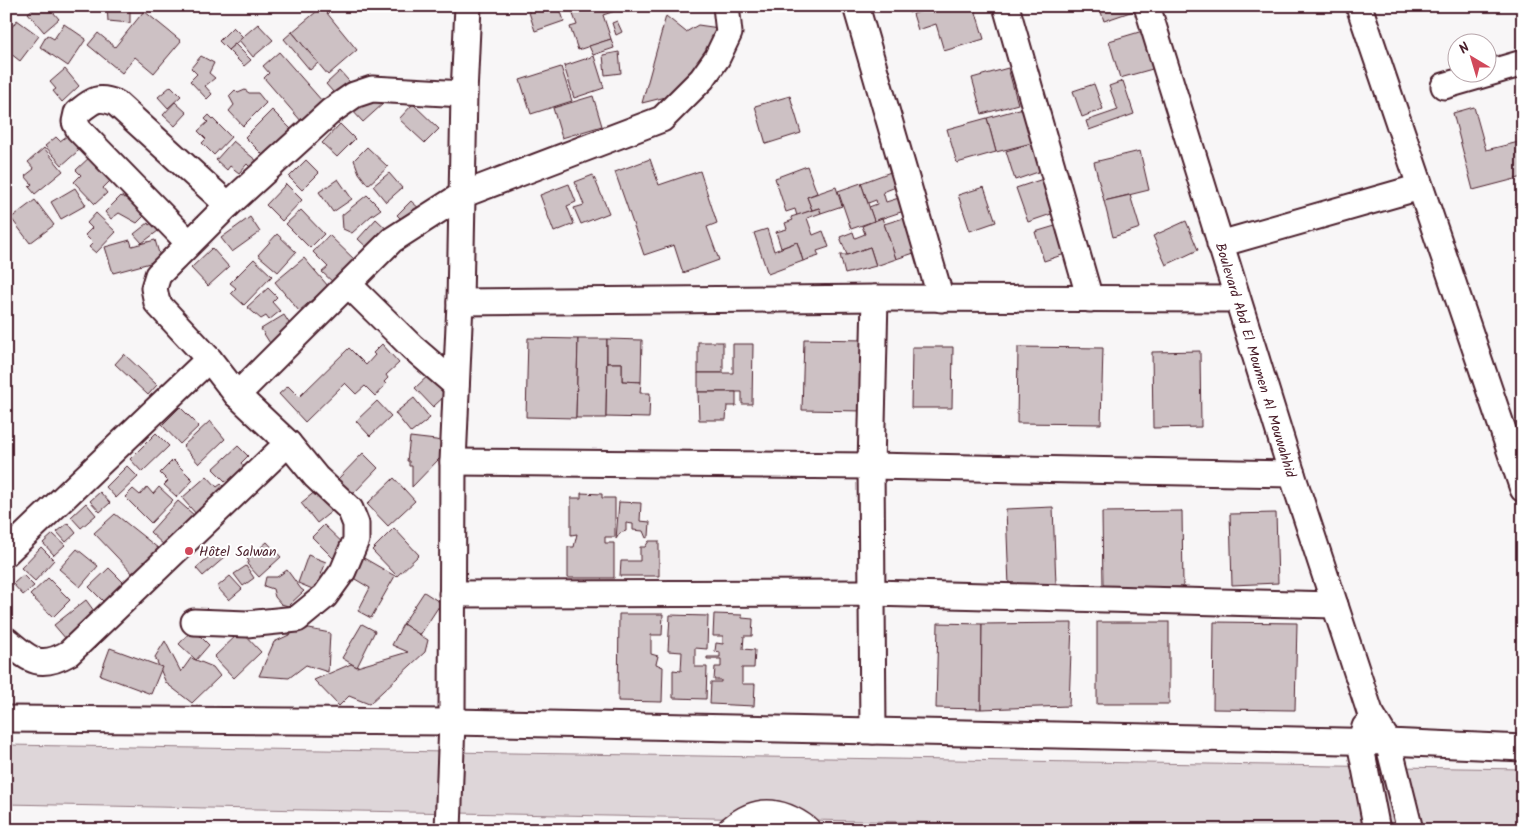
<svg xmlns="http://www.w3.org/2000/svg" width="1529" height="836" font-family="Kalam,sans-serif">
	<rect width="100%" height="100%" fill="#f8f6f7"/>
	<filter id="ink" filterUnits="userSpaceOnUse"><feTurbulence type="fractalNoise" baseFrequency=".02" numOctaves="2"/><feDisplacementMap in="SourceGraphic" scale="10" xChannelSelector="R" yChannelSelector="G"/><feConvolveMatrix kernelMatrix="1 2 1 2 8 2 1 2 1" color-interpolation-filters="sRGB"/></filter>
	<g filter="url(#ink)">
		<path fill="#ded6d9" stroke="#947a82" d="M6,745L1523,769V830H1312L6,804Z"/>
		<g fill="#cdc1c4" stroke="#4a1f2b">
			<path d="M36,6H48L59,19L44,32L28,13Z"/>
			<path d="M107,6H130V23L108,21Z"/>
			<path d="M527,6H559L564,21L535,31Z"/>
			<path d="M570,6H614L615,11L603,15L611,39L578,50L570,27L577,25Z"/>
			<path d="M906,6H927L909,13Z"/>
			<path d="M940,6H974L984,39L944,51L936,24L918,30L913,14Z"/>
			<path d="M1099,6H1138L1139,9L1104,21Z"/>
			<path d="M322,7L357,50L328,75L292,32Z"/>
			<path d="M144,11L181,41L154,73L135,57L122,73L88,45L98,33L115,47Z"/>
			<path d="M666,16L686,32L698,25L726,29L674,95L642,103Z"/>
			<path d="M17,20L39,36L20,61L6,50V35Z"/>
			<path d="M617,21L622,32L616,35L612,23Z"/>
			<path d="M64,24L86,39L68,66L40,47L47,35L54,39Z"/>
			<path d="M258,24L273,40L253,57L239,40Z"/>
			<path d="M233,27L243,37L228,50L219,41Z"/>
			<path d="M1146,30L1156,68L1120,78L1109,41Z"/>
			<path d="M292,32L318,63L310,70L284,39Z"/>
			<path d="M611,39L614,48L593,55L589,46Z"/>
			<path d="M235,44L251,60L244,66L228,50Z"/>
			<path d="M279,52L330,110L308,129L264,78L269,73L263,66Z"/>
			<path d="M619,52L621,73L605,75L603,55Z"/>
			<path d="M201,56L214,63L209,73L215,78L205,86L212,94L207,99L190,81L197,74L191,68Z"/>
			<path d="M594,56L604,88L574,98L564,66Z"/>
			<path d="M561,67L572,101L531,114L520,80Z"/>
			<path d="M1008,68L1018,104L982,114L972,78Z"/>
			<path d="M65,69L79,86L62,102L53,91L56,89L50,82Z"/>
			<path d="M340,71L355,88L341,101L326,84Z"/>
			<path d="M1123,81L1134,114L1089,130L1086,121L1118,110L1109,86Z"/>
			<path d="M1094,84L1103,109L1082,117L1073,91Z"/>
			<path d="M171,86L181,96L168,108L158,97Z"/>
			<path d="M235,90L238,93L245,90L249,93H258L266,103L243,126L229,111L234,105L229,96Z"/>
			<path d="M372,90L384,103L363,122L351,109Z"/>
			<path d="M593,96L602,126L562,138L553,108Z"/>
			<path d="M790,96L801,133L766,144L755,106Z"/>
			<path d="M175,102L187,113L175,126L163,115Z"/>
			<path d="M413,104L439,129L425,143L399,119Z"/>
			<path d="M1474,107L1486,150L1523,141V177L1473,190L1453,113Z"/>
			<path d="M1023,108L1032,143L996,152L987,118Z"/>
			<path d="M272,110L299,137L272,164L245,137Z"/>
			<path d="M209,115L231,137L214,155L202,143L206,139L198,131L208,122L205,119Z"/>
			<path d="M987,118L996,152L957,163L947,129Z"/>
			<path d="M340,124L355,139L337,157L322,143Z"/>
			<path d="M67,136L74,143L79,139L85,145L62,165L45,146L56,137L60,141Z"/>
			<path d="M233,141L258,162L252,169L247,164L239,173L230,166L227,170L216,160Z"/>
			<path d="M1032,143L1041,171L1015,180L1006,151Z"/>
			<path d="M367,147L388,167L368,185L359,173L354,160Z"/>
			<path d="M44,148L63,171L35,194L29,187L32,184L25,176L34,169L28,162Z"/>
			<path d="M1140,151L1149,190L1104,201L1094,162Z"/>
			<path d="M93,154L111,180L103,188L107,193L95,204L74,182L81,175L76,170Z"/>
			<path d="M650,159L659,185L700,171L717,223L707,227L719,260L683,273L674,245L644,255L615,172Z"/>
			<path d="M306,160L319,173L302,190L289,177Z"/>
			<path d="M807,166L817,193L807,197L812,210L797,216L795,209L786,212L775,178Z"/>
			<path d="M896,170L901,185L883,192L886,202L902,197L907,210L874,221L869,207L877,204L876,200L868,203L861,183Z"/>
			<path d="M389,173L402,188L386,202L373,186Z"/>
			<path d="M593,175L609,213L581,224L574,208L584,205L575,182Z"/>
			<path d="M1046,178L1057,212L1028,222L1016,188Z"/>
			<path d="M338,179L352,199L333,212L319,192Z"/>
			<path d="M861,183L874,221L851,229L838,191Z"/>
			<path d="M286,184L302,200L282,221L266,205Z"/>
			<path d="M569,184L576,202L567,206L574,224L554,232L540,195Z"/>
			<path d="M836,187L842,206L821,213L819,208L812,210L807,197Z"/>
			<path d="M984,187L996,222L970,231L958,195Z"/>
			<path d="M75,188L86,205L61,219L51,202Z"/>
			<path d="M367,195L381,209L371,216L352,233L343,229L342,215Z"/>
			<path d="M1130,195L1140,228L1113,237L1104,201Z"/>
			<path d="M121,196L150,210L137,223L119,213L111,219L105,212Z"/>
			<path d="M35,200L54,225L30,243L11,218Z"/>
			<path d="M411,201L421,210L407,225L397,215Z"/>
			<path d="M819,208L821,213L807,218L813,235L823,231L829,247L817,251L819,256L803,261L797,242L781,248L776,232L787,229L785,223L793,220L791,217Z"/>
			<path d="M301,210L324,234L310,248L286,224Z"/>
			<path d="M96,213L116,232L96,253L89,247L93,243L85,235L92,228L87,223Z"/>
			<path d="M160,217L166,225L142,243L134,234L148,223L149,225Z"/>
			<path d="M250,217L260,232L232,252L221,238Z"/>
			<path d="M907,217L917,252L896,259L884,224Z"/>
			<path d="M882,218L896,259L876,266L870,247L847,255L840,237L853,232L855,238L865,234L862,226Z"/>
			<path d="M376,219L393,235L375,255L358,239Z"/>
			<path d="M1186,221L1198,250L1166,265L1153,236Z"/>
			<path d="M1055,226L1058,237L1066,238L1071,252L1044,261L1035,232Z"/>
			<path d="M767,229L774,251L797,242L803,261L768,274L754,233Z"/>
			<path d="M277,234L296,252L278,272L258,255Z"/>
			<path d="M329,235L357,262L335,284L322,272L328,267L313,252Z"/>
			<path d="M130,240L132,246L155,240L161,260L113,273L105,247Z"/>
			<path d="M870,247L876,266L845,274L840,255H847Z"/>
			<path d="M212,248L229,267L208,286L191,268Z"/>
			<path d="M304,258L328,286L299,311L275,282Z"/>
			<path d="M254,259L272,276L244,305L231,293L236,288L230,283Z"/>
			<path d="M268,288L277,297L272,302L280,311L269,320L266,316L261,319L247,307Z"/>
			<path d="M284,315L296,334L273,348L261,329Z"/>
			<path d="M528,338L578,339L576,418L526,417Z"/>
			<path d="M578,339H607L606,418H576Z"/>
			<path d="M607,339L642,340L641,382L622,381V363H607Z"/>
			<path d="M804,339L865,340L864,411L802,410Z"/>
			<rect x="698" y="342" width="25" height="31"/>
			<path d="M382,344L399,363L386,375L388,378L384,382L386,384L375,396L365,386L356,394L345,383L305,422L279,394L288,386L299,397L349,348L366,365L375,355L373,353Z"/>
			<path d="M733,344H753L752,404H742V392H698V373H733Z"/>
			<path d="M912,347H953L952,408H911Z"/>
			<path d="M1018,347L1103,348L1101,424L1017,423Z"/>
			<path d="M1200,351L1201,427L1153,428L1152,352Z"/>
			<path d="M124,354L157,385L148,395L115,364Z"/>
			<path d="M607,363H622V381L641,382L640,393H650L649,418L606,417Z"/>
			<path d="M433,371L450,391L433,407L415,388Z"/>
			<path d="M698,392H736V406H727L726,420H699Z"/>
			<path d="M414,398L430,418L411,433L395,413Z"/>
			<path d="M377,401L391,416L370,436L356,421Z"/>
			<path d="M180,407L199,426L180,444L162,425Z"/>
			<path d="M210,421L225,439L199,464L183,446Z"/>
			<path d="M156,433L169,446L142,472L130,459Z"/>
			<path d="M410,437L436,440L446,443L445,457L439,459L412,487V466H409V461H407Z"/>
			<path d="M238,446L248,456L241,463L249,472L232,488L213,469Z"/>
			<path d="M363,453L378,468L353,494L338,479Z"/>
			<path d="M173,460L193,480L177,497L164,485L168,481L160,473Z"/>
			<path d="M127,466L138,477L116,498L106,487Z"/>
			<path d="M207,476L217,487L221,484L227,490L197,515L182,498Z"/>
			<path d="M394,478L415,501L388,526L367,504Z"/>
			<path d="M147,487L153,494L159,487L173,500L151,523L125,497L133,489L140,495Z"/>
			<path d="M321,487L337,507L317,523L301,503Z"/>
			<path d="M100,492L110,503L100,512L90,501Z"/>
			<path d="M581,493L602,494V498H615V537H605V543H614V578H568V547H574L577,534L571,535V498H581Z"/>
			<path d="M178,501L195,516L168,549L150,532Z"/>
			<path d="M619,502L641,503L640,521L650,522L649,536L646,538L643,531L633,530V524L626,523V531L620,533L616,539Z"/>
			<path d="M86,503L96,515L81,528L71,517Z"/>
			<path d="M1053,507L1056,584L1009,586L1006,509Z"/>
			<path d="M1182,511L1183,587L1103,588L1102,512Z"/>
			<path d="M1276,513L1278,583L1232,585L1230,514Z"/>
			<path d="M115,514L163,552L136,577L94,533Z"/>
			<path d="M68,523L76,533L66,542L57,532Z"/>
			<path d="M324,525L349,549L337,562L312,537Z"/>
			<path d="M394,528L419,555L397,576L372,550Z"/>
			<path d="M53,534L65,545L54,555L43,543Z"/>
			<path d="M649,541H659V576H620L621,561H640V547H645Z"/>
			<path d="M267,542L281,557L259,577L247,564L249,561L247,559Z"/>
			<path d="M41,547L54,560L35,581L21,568Z"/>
			<path d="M77,549L98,566L80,587L59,569Z"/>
			<path d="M218,549L225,557L203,576L196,568Z"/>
			<path d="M308,555L326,562L315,590L298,583Z"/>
			<path d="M362,557L395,576L371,618L358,611L370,588L350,576Z"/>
			<path d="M246,566L254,578L243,586L234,574Z"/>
			<path d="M109,568L127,586L108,606L89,587Z"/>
			<path d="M287,570L301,589L304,591L288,606L281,604L275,597L273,589L264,586L266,577H277Z"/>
			<path d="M23,575L34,586L23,595L13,584Z"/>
			<path d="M230,576L242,589L229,600L217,587Z"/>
			<path d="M48,578L70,600L53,617L30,595Z"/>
			<path d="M424,592L441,603L420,635L403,624Z"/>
			<path d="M86,600L97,615L66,639L54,625Z"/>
			<path d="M619,614H663L662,635H651V654L658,656L656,664L663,667L662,702L618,701Z"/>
			<path d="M714,614L742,615V618L753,619L752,636H744L743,649L755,650L754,668H742V684H755L754,706L710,704L711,682H721V680H714L715,667H721V659H707V657H720V652L715,651L716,643L723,644V636H713Z"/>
			<path d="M670,615L708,616L707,649L695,648V667H707L706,699L673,698V670L681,671L682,652L668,651Z"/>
			<rect x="1097" y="622" width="72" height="82"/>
			<path d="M1214,622L1297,623L1295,710L1213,709Z"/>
			<path d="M938,623L982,624L981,709L936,708Z"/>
			<path d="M1072,623L1069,706L981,709L982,624Z"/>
			<path d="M362,624L375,631L357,667L342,658Z"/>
			<path d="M403,624L428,640L425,652L369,704L349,696L339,706L314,680L351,664L357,667L408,652L392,645Z"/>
			<path d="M304,628L330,633L328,672L306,665L289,678L259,676L274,642Z"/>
			<path d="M193,629L209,645L196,660L179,644Z"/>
			<path d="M241,631L261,652L234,678L214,657Z"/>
			<path d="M165,641L181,672L191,658L213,667L220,676L192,703L166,683L155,657Z"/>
			<path d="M110,648L162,667L151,694L100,675Z"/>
		</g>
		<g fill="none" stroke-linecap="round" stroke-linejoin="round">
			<defs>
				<g id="minor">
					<path d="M856,6L941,299"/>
					<path d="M1006,6L1090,299"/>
					<path d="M1147,6L1292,474L1370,712L1388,742L1410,830"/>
					<path d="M1359,6L1523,489"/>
					<path d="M1444,86L1523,63"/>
					<path d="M189,243L79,130L75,122L77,113C92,101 97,95 116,103L228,205"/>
					<path d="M1220,244L1420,187"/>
					<path d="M349,285L412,347L456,385"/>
					<path d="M460,302L875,298L1237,299"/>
					<path d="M237,395L392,240L462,195L662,119L702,79L717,58L729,33L726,6"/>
					<path d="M453,462L871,466L1292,474"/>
					<path d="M6,553L209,359"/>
					<path d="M452,594L872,593L1335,605"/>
					<path d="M194,622L247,624L297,619L325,596L343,571L356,540V524L350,509L316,477L288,443L237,395L209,359L157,303L154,288L158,275L228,205L331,111L354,95L372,89L464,94"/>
					<path d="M6,640C30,660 39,670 69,653L288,443"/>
					<path d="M6,719L452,722L1388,742L1523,748"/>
					<path d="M1365,727L1360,742L1377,830"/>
					<path d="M873,731L871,466L875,298"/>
					<path d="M448,830L452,722L453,462L460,302L464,94L468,6"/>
				</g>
				<path id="major" d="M732,830C757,808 781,811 806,830"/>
			</defs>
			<use href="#minor" stroke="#4a1f2b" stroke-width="29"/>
			<use href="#major" stroke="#4a1f2b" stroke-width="31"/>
			<use href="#minor" stroke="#fff" stroke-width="25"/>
			<use href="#major" stroke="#fff" stroke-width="28"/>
		</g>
	</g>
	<circle fill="#d1495b" stroke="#fff" stroke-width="2" cx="189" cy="551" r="5"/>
	<g text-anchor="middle" stroke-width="4" stroke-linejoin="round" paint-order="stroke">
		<g font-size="14" fill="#4a1f2b" stroke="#fff">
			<text transform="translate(1256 360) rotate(73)" y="5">Boulevard Abd El Moumen Al Mouwahhid</text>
		</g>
		<g font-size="14" fill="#4a1f2b" stroke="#fff" text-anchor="start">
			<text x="199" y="556">Hôtel Salwan</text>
		</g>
	</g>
	<rect width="1529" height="836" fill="none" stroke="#fff" stroke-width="25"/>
	<rect x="12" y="12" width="1504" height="811" fill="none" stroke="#4a1f2b" stroke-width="2" filter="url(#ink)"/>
	<g transform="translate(1472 58) rotate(322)"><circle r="24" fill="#ffffff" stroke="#b7a5aa"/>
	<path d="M0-4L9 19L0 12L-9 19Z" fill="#d1495b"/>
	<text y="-8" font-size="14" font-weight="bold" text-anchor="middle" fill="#4a1f2b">N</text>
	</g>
</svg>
